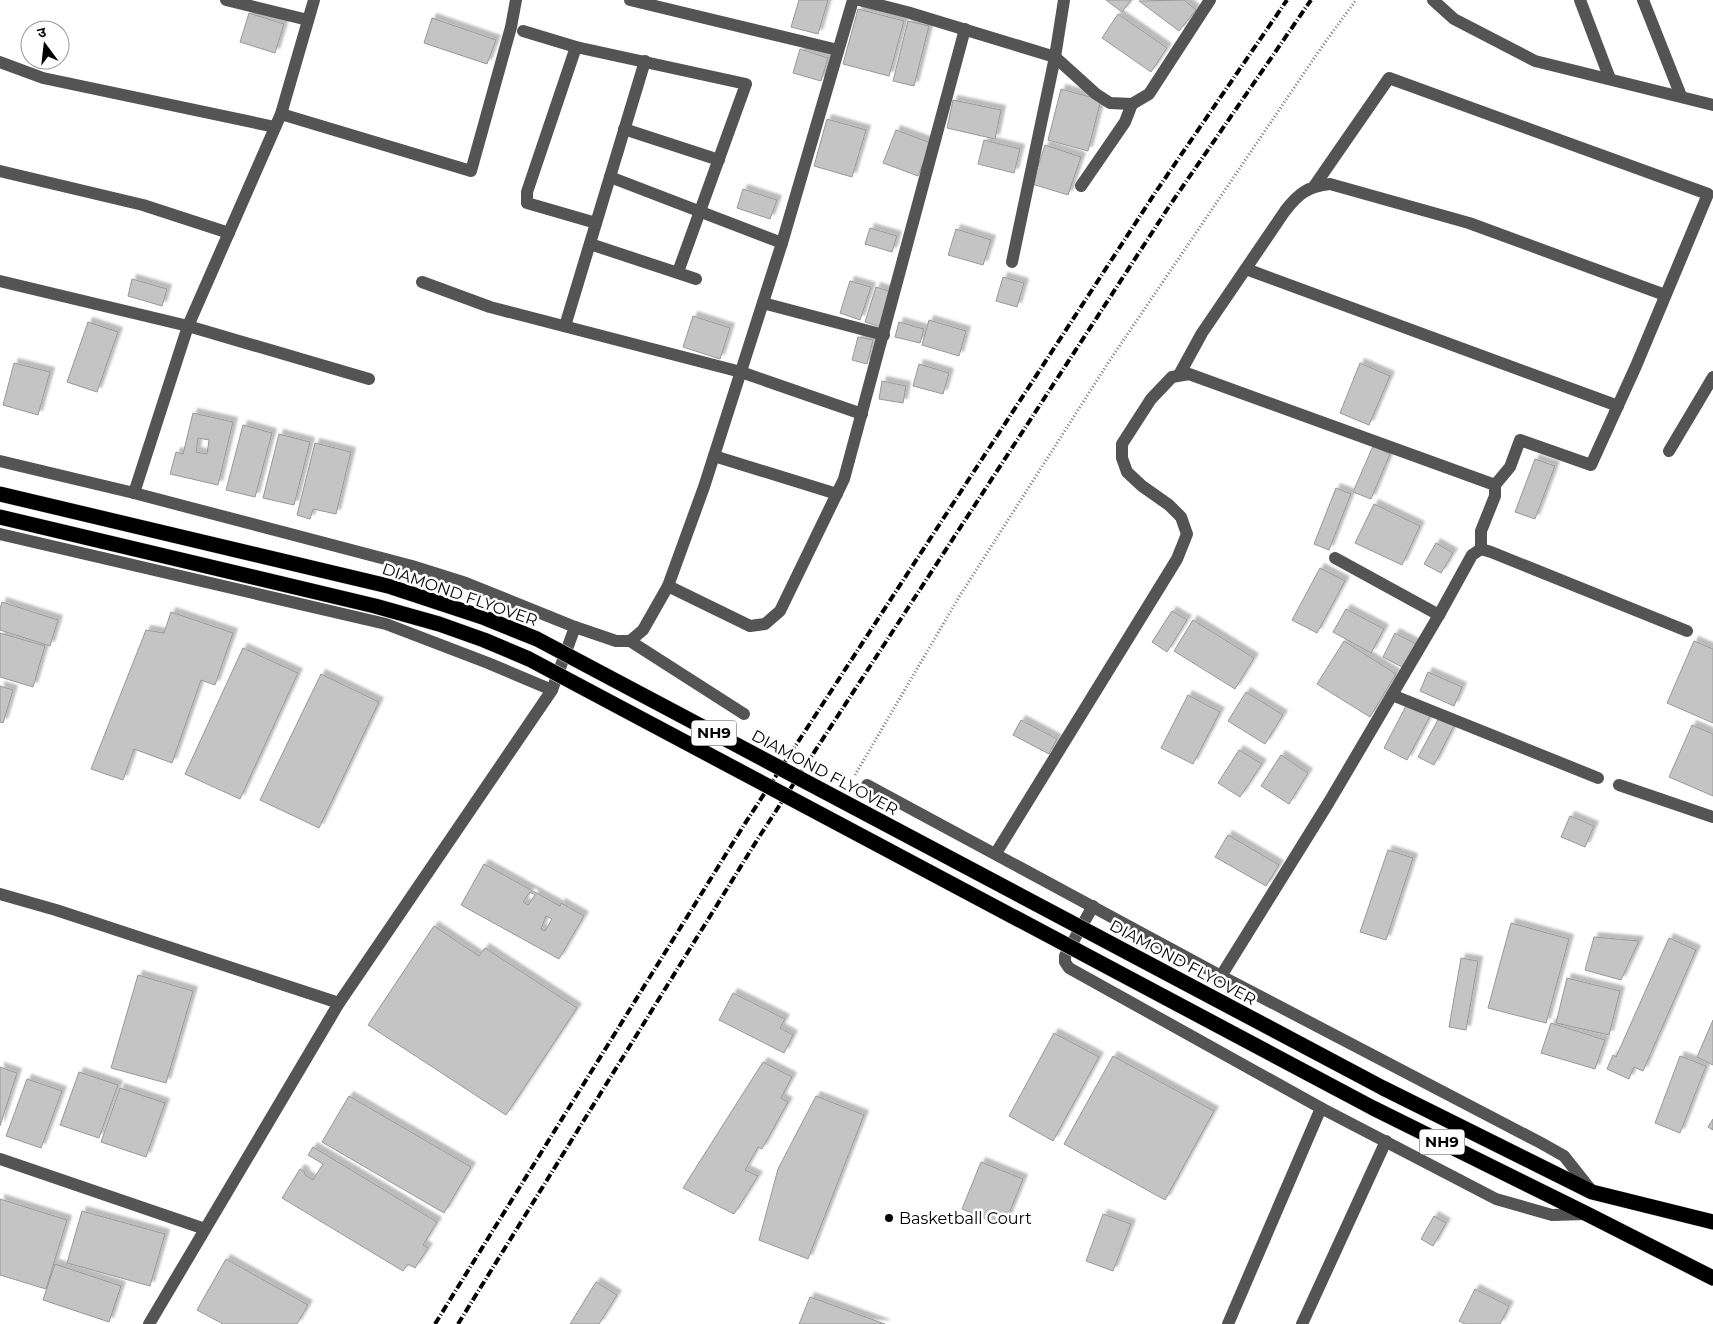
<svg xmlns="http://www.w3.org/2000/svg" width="1713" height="1324" font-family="Montserrat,'Noto Sans Devanagari',sans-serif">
	<defs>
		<filter id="shadow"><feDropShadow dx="4.5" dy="-4.5" stdDeviation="1" flood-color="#0004"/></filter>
	</defs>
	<rect width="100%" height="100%" fill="#fff"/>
	<g fill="#c4c4c4" stroke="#989898" fill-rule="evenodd" filter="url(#shadow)">
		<path d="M799,0H828L818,34L791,27Z"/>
		<path d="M1106,0H1131L1122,12Z"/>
		<path d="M1184,0L1196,10L1179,31L1139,1Z"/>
		<path d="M858,9L904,21L889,76L843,64Z"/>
		<path d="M249,13L284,24L275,53L240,42Z"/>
		<path d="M1118,14L1167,48L1151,72L1102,38Z"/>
		<path d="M432,18L496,40L487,64L424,43Z"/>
		<path d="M908,21L929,26L914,86L893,81Z"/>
		<path d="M800,49L828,58L821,81L793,73Z"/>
		<path d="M1061,89L1101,100L1088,151L1048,140Z"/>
		<path d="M953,100L1001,110L995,139L947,128Z"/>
		<path d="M827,119L866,130L852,177L814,166Z"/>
		<path d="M896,130L931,143L918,176L883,163Z"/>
		<path d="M984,140L1020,149L1014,173L978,164Z"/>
		<path d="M1045,145L1081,157L1068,195L1032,184Z"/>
		<path d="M743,189L777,200L770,219L737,208Z"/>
		<path d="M870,228L897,236L892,252L865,244Z"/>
		<path d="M956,229L991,240L983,265L948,255Z"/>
		<path d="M1003,277L1024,283L1017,307L996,301Z"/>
		<path d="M132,279L167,289L162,306L128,296Z"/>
		<path d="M850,281L871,287L860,320L840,313Z"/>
		<path d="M876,287L892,292L881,327L865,322Z"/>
		<path d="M693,316L730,328L720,359L683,347Z"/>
		<path d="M929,320L966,331L959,356L922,345Z"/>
		<path d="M88,322L118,332L97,392L67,382Z"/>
		<path d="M899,322L924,329L920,343L895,337Z"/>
		<path d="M858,337L873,340L867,364L852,360Z"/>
		<path d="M14,363L50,372L38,415L3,405Z"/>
		<path d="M1360,363L1390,376L1369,425L1340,413Z"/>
		<path d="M919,364L949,373L943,394L913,386Z"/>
		<path d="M882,381L906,386L903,403L879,399Z"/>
		<path d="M193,413L233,422L218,485L170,474L176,452L183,454ZM198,438L209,440L207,454L196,452Z"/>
		<path d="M243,425L272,433L255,497L226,490Z"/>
		<path d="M279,434L310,442L294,505L263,498Z"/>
		<path d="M315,443L351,452L336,514L313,509L310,519L297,515Z"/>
		<path d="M1373,446L1390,454L1371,499L1353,492Z"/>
		<path d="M1535,459L1555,466L1535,519L1515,512Z"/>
		<path d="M1336,488L1351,494L1329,550L1314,544Z"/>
		<path d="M1374,504L1420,526L1402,565L1355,543Z"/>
		<path d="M1436,543L1453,553L1441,573L1424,564Z"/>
		<path d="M1320,568L1345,581L1317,633L1292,620Z"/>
		<path d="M2,602L58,620L50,646L0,630V609Z"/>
		<path d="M1346,609L1384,629L1371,653L1333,632Z"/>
		<path d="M1172,611L1187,620L1167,652L1152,642Z"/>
		<path d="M171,612L233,633L215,685L201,680L172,763L134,749L123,780L91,769L146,630L164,633Z"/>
		<path d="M1193,620L1254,658L1235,689L1174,651Z"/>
		<path d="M0,633L45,646L33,687L0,677Z"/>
		<path d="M1395,633L1416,644L1404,668L1383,657Z"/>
		<path d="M1344,641L1396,674L1370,717L1317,684Z"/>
		<path d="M1694,641L1713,649V723L1667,703Z"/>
		<path d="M243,648L298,673L240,799L185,774Z"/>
		<path d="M1428,672L1462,687L1454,706L1420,691Z"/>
		<path d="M321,674L379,702L319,828L260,800Z"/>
		<path d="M0,686L13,690L3,723L0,722Z"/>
		<path d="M1246,692L1283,715L1265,744L1228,721Z"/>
		<path d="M1188,695L1220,712L1193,764L1161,748Z"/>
		<path d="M1407,704L1430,716L1407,760L1384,748Z"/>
		<path d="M1440,716L1455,724L1434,765L1418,757Z"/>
		<path d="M1021,720L1057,739L1049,754L1013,735Z"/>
		<path d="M1692,725L1713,734V796L1669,777Z"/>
		<path d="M1239,750L1262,764L1240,797L1218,783Z"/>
		<path d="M1281,755L1308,773L1289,804L1261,786Z"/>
		<path d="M1570,816L1594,826L1585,847L1561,837Z"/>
		<path d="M1228,835L1279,865L1266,886L1215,857Z"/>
		<path d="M1388,850L1413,858L1386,940L1360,932Z"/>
		<path d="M484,864L560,906L561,903L584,916L559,959L461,905ZM530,892L535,895L528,905L523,902ZM546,916L552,919L545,931L541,929Z"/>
		<path d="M1511,923L1569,939L1546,1023L1488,1008Z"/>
		<path d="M434,926L479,956L485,948L577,1008L506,1115L368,1025Z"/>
		<path d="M1594,937L1639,941L1621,980L1585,970Z"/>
		<path d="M1669,938L1696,950L1643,1071L1634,1067L1629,1079L1607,1069L1613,1055L1616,1057Z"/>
		<path d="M1461,958L1478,961L1466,1030L1449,1027Z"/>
		<path d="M138,975L193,991L166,1083L111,1068Z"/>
		<path d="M1567,978L1620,991L1609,1035L1556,1023Z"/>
		<path d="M733,993L785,1019L780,1028L793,1035L784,1053L719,1020Z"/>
		<path d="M1713,1020V1065L1697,1057Z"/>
		<path d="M1551,1023L1605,1040L1595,1069L1541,1053Z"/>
		<path d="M1054,1033L1099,1057L1053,1141L1009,1116Z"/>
		<path d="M1113,1056L1214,1111L1165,1200L1064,1144Z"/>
		<path d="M1680,1056L1706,1066L1680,1133L1655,1123Z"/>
		<path d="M763,1062L792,1077L781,1098L788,1102L762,1149L758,1147L745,1170L758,1176L734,1214L683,1188Z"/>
		<path d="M0,1067L17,1073L0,1126Z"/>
		<path d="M79,1072L118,1085L99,1138L60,1125Z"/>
		<path d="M27,1079L62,1091L41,1148L6,1136Z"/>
		<path d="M120,1088L165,1103L146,1157L101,1142Z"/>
		<path d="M349,1096L471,1167L444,1213L322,1142Z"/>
		<path d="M816,1096L864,1115L808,1259L759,1240L778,1169Z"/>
		<path d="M1713,1119V1130L1708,1127Z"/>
		<path d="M313,1147L437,1222L423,1245L428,1248L415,1268L408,1264L403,1271L282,1198L300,1169L305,1172L304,1174L313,1180L323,1164L308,1155Z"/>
		<path d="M981,1162L1023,1179L1004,1226L962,1209Z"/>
		<path d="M0,1199L67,1220L46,1289L0,1275Z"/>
		<path d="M82,1211L165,1234L150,1286L67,1263Z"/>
		<path d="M1103,1214L1131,1224L1113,1271L1086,1261Z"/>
		<path d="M1434,1216L1446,1223L1433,1246L1421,1239Z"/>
		<path d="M226,1259L308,1305L297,1324H223L197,1310Z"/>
		<path d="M55,1264L121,1286L109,1322L43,1300Z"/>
		<path d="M596,1282L617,1295L599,1324H570Z"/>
		<path d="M1475,1289L1509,1306L1500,1324H1465L1459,1321Z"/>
		<path d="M810,1297L885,1324H799Z"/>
	</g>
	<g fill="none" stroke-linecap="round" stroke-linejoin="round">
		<defs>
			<g id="highway">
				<path d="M1383,1088L1592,1192L1713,1222"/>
				<path d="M1373,1108L1587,1214L1713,1278"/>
			</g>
		</defs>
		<use href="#highway" stroke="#dbdbdb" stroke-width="16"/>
		<path stroke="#767676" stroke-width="3" stroke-dasharray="1 2.5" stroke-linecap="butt" d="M855,775L959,597L1108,363L1321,48L1356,0"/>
		<g stroke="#545454" stroke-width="12">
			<path d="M226,0L308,20"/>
			<path d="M630,0L838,50"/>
			<path d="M859,0L907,12L1055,57L1096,94L1110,103L1132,104L1149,94L1210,0"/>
			<path d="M1433,0L1454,19L1535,61L1713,105"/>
			<path d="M1580,0L1610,79"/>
			<path d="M1643,0L1681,96"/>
			<path d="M523,31L576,47L746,84L678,272"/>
			<path d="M576,47L527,192V203L596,223"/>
			<path d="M0,62L43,78L275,127"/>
			<path d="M281,114L471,171L511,27L516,0"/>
			<path d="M624,129L719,160"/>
			<path d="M0,171L143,205L229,233"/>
			<path d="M610,177L782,243"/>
			<path d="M1315,185L1389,78L1708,194L1636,366L1591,465L1520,440L1510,467L1495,485"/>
			<path d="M1081,186L1125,122L1132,104"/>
			<path d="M590,244L696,279"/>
			<path d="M1012,262L1055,57L1064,0"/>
			<path d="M1246,269L1618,406"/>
			<path d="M0,281L188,326L369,379"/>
			<path d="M422,282L490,307L741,372L862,414"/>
			<path d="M763,303L884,335"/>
			<path d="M565,326L645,61"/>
			<path d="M1179,375L1202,333L1285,211C1298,194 1308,186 1330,184L1469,223L1665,295"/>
			<path d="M1669,451L1713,377"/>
			<path d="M714,456L837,494"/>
			<path d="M0,461L134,493L412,566L466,583L575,627L552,690L488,663L386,624L0,534"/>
			<path d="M134,493L188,326L281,114L314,0"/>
			<path d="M1335,558L1439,615"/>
			<path d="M668,586L750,626L765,624L780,611L844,479L965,29"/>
			<path d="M575,627L616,641H630L643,630L668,586L704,487L782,243L853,0"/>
			<path d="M630,641L744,714"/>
			<path d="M1392,695L1598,778"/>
			<path d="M867,785L1221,976L1541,1143L1564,1156L1591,1190"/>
			<path d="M1619,785L1713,817"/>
			<path d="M996,853L1177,559L1187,534L1181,517L1169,505L1142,486L1127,472L1122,458V444L1151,399L1172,377L1189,374L1495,485V496L1481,531V549"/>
			<path d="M0,894L56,910L339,1003"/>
			<path d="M1093,906L1065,956V962L1069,968L1321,1108L1496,1199L1552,1215L1587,1214"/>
			<path d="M1221,976L1329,802L1439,615L1472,555L1481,549L1491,552L1687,631"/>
			<path d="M0,1159L205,1229"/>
			<path d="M149,1324L339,1003L552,690"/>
			<path d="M1228,1324L1321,1108"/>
			<path d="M1302,1324L1386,1141"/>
		</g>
		<use href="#highway" stroke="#000" stroke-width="15"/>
		<g stroke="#000" stroke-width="4" stroke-dasharray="8 2.5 1 2.5" stroke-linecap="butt">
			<path d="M435,1324L744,825L1155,193L1287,0"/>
			<path d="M458,1324L759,837L1170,205L1311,0"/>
		</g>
		<defs>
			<g id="highway-bridge">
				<path d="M0,494L388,586L485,618L537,639L1383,1088"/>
				<path d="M0,517L375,606L439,624L484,640L529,659L1373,1108"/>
			</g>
		</defs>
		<use href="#highway-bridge" stroke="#dbdbdb" stroke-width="16" stroke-linecap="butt"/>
		<use href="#highway-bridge" stroke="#000" stroke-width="15"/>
	</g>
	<circle fill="#000" stroke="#fff" stroke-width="2" cx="889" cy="1218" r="5"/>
	<g text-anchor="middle" stroke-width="5" stroke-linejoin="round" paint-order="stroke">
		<g fill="#fff" stroke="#4c4c4c" stroke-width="1">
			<rect x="691.5" y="720.5" width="45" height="25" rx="4"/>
			<rect x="1419.5" y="1129.5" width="45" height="25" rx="4"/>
		</g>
		<g font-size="15" font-weight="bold" fill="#000">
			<text x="714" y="738">NH9</text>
			<text x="1442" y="1147">NH9</text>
		</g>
		<g font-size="16" fill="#000" stroke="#fff">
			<text transform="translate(460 594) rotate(19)" y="6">DIAMOND FLYOVER</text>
			<text transform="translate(825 772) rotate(28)" y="6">DIAMOND FLYOVER</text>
			<text transform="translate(1183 962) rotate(28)" y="6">DIAMOND FLYOVER</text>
		</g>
		<g font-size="16" fill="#000" stroke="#fff" text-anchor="start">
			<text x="899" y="1224">Basketball Court</text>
		</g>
	</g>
	<g transform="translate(45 45) rotate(345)"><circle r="24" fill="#ffffff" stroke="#999999"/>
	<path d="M0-4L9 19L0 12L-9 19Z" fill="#000000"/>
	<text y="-8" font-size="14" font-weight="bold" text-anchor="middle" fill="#000000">उ</text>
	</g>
</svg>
